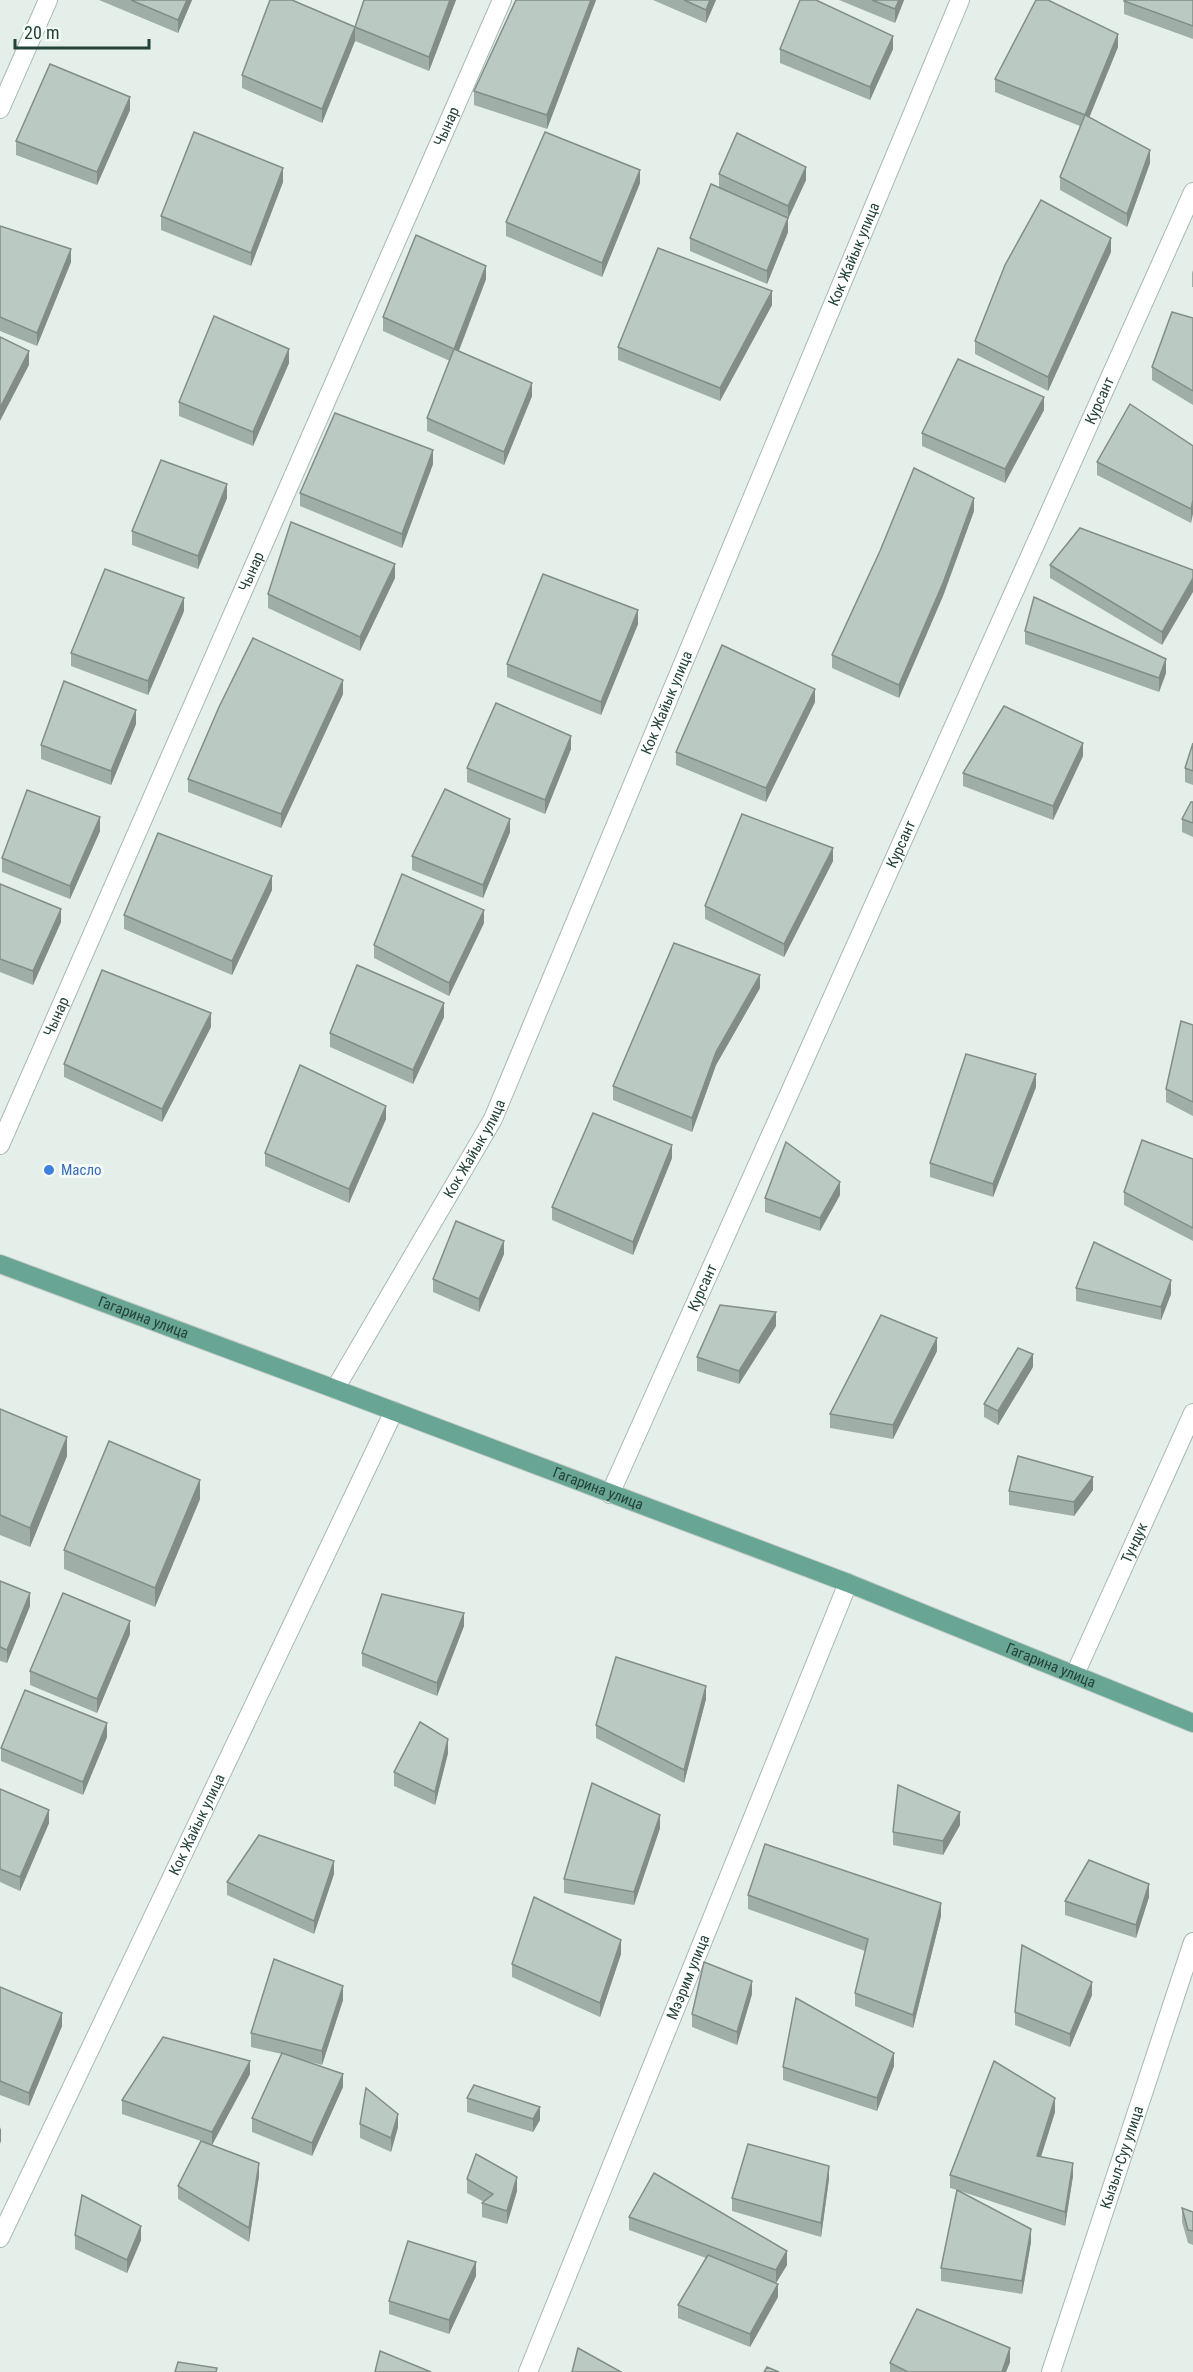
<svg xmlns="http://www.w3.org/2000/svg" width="1193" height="2372" font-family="'Roboto Condensed',sans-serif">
	<rect width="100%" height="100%" fill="#e5efea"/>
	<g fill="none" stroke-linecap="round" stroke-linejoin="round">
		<defs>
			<g id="minor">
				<path d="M0,109L48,0"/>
				<path id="s1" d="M0,1145L502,0"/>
				<path id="s2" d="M335,1389L493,1119L960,0"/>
				<path id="s3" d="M610,1494L1193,192"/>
				<path id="s4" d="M1075,1674L1193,1413"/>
				<path id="s5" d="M0,2238L394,1411"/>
				<path id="s6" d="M528,2372L848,1583"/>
				<path id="s7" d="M1051,2372L1193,1942"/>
			</g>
			<g id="major">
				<path id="s8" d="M0,1264L335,1389L848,1583L1193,1723"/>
			</g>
		</defs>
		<use href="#minor" stroke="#a7b8b1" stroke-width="20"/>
		<use href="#major" stroke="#c1cac7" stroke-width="20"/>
		<use href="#minor" stroke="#fff" stroke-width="18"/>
		<use href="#major" stroke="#69a594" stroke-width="18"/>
	</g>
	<g fill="#a0aea8">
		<path d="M99,0H192L178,33Z"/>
		<path d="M456,0L429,71L355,41V27Z"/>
		<path d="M596,0L547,129L474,105V91Z"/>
		<path d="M653,0H716L706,23Z"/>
		<path d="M839,0H904L895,23Z"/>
		<path d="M1193,0V39L1124,14V1Z"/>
		<path d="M355,41L322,123L242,88V75Z"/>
		<path d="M1118,47L1089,117L1150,163L1127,227L1060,190V177L1080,126L995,92V79Z"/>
		<path d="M780,49H893L870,100L780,63Z"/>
		<path d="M130,110L97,185L16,155V141Z"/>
		<path d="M719,174L806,180L788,219V232L767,284L690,251V238L719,188Z"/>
		<path d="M283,182L251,266L161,230V216Z"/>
		<path d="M640,183L602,277L506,236V222Z"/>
		<path d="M0,226L71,262L37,346L0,331Z"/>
		<path d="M1111,252L1048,391L975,354V341Z"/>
		<path d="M1193,270V287H1192V273Z"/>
		<path d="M486,279L459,351L532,396L504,465L427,431V418L450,361L383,331V317Z"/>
		<path d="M772,305L720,401L618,360V347Z"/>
		<path d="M1193,318V405L1152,380V367Z"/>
		<path d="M289,363L253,446L179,416V402Z"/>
		<path d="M1044,410L1005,483L922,446V433Z"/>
		<path d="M1193,446L1191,523L1097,475V462Z"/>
		<path d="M433,464L402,548L300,506V493Z"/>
		<path d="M227,498L198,569L132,545V531Z"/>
		<path d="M974,511L943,596L899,698L832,668V655Z"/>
		<path d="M1050,565L1193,570L1162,645L1050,578Z"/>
		<path d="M395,578L360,651L268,608V594Z"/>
		<path d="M184,611L148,695L71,666V653Z"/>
		<path d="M638,624L601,715L507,677V664Z"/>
		<path d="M1025,631L1166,673L1159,692L1025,644Z"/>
		<path d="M343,694L281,828L188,792V779Z"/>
		<path d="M815,702L766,802L676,765V752Z"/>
		<path d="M136,724L111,785L41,759V745Z"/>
		<path d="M1193,743V785L1185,782V768Z"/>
		<path d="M571,749L545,814L467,782V768Z"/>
		<path d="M1083,756L1053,820L963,786V773Z"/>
		<path d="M1193,802V837L1182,832V819Z"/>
		<path d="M100,831L70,899L2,872V858Z"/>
		<path d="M510,832L483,898L412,870V856Z"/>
		<path d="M833,861L784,957L705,919V906Z"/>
		<path d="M0,884L61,922L33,985L0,972Z"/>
		<path d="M272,890L232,975L124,929V915Z"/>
		<path d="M484,923L449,996L374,958V945Z"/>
		<path d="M760,988L716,1065L692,1132L613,1100V1086Z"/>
		<path d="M444,1017L413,1084L330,1047V1033Z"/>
		<path d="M1193,1025V1116L1166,1102V1089Z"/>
		<path d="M211,1027L162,1122L64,1077V1064Z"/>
		<path d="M1036,1087L993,1197L930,1177V1163Z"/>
		<path d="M386,1119L349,1203L265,1166V1153Z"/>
		<path d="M672,1158L633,1255L552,1220V1207Z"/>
		<path d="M1193,1159V1241L1124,1205V1192Z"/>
		<path d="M840,1195L820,1231L765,1212V1198Z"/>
		<path d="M504,1254L479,1312L433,1292V1279Z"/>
		<path d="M1076,1288L1171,1294L1161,1320L1076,1301Z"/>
		<path d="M776,1326L739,1384L697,1371V1357Z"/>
		<path d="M937,1351L893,1439L830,1428V1414Z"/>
		<path d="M1033,1367L998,1425L984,1417V1404Z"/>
		<path d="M0,1409L67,1456L30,1547L0,1535Z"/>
		<path d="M1093,1490L1074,1516L1009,1505V1491Z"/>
		<path d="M200,1499L155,1607L64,1569V1550Z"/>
		<path d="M0,1581L30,1606L7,1663L0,1661Z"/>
		<path d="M464,1626L437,1696L362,1666V1653Z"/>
		<path d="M130,1634L97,1713L30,1685V1671Z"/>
		<path d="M706,1699L684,1783L596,1738V1725Z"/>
		<path d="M107,1737L83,1795L1,1761V1748Z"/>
		<path d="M448,1753L435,1805L394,1786V1772Z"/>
		<path d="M0,1789L49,1823L20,1891L0,1882Z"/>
		<path d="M960,1825L943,1855L893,1845V1832Z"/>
		<path d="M660,1828L634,1905L564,1893V1879Z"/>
		<path d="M334,1874L314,1934L227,1895V1882Z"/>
		<path d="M748,1895L941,1916L913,2028L855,2006V1993L865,1951L748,1909Z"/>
		<path d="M1149,1897L1136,1938L1065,1915V1901Z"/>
		<path d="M621,1954L600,2017L512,1977V1964Z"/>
		<path d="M0,1987L62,2026L29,2106L0,2095Z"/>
		<path d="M752,1994L737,2045L692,2027V2014Z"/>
		<path d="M1092,1995L1070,2047L1015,2025V2012Z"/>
		<path d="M343,2000L322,2065L303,2060L343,2087L312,2156L252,2132V2118L282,2054L251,2047V2033Z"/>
		<path d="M894,2066L877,2111L783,2080V2067Z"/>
		<path d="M250,2074L212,2145L259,2176L249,2242L178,2199V2186L201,2141L122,2114V2100Z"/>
		<path d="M467,2098L540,2120L533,2132L467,2112Z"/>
		<path d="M1055,2112L1041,2157L1073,2176L1065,2226L957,2190L1031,2242L1022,2294L941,2281V2268L957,2190L950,2188V2175Z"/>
		<path d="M360,2124L398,2127L391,2152L360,2138Z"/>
		<path d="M467,2179L517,2191L507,2224L482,2217V2203L484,2202L467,2193Z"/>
		<path d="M829,2179L821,2237L732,2211V2198Z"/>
		<path d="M1182,2208L1193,2212V2245L1188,2243L1182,2222Z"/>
		<path d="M629,2217L787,2265L776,2283L778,2297L750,2347L678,2318V2305L706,2258L629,2230Z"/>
		<path d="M75,2235L141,2240L127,2273L75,2249Z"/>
		<path d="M476,2276L449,2334L389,2314V2301Z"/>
		<path d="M1010,2362L1006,2372H890V2363Z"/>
	</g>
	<g fill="#828d88">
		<path d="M187,0H192L178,33V20Z"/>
		<path d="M450,0H456L429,71V57Z"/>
		<path d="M591,0H596L547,129V115Z"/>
		<path d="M710,0H716L706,23V10Z"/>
		<path d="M899,0H904L895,23V9Z"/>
		<path d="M355,27V41L322,123V109Z"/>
		<path d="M1118,34V47L1085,128V115Z"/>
		<path d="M893,36V49L870,100V87Z"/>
		<path d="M130,97V110L97,185V172Z"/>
		<path d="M1150,150V163L1127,227V214Z"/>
		<path d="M806,167V180L788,219V206Z"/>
		<path d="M283,168V182L251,266V253Z"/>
		<path d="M640,170V183L602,277V263Z"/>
		<path d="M788,218V232L767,284V271Z"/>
		<path d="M1111,238V252L1048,391V377Z"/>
		<path d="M71,249V262L37,346V333Z"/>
		<path d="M486,266V279L454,363V349Z"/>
		<path d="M772,291V305L720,401V388Z"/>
		<path d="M289,349V363L253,446V432Z"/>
		<path d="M29,351V365L0,421V408Z"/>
		<path d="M532,383V396L504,465V452Z"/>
		<path d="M1044,397V410L1005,483V469Z"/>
		<path d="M433,450V464L402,548V534Z"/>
		<path d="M227,484V498L198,569V556Z"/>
		<path d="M974,498V511L943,596L899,698V685Z"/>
		<path d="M1193,500V514L1191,523V509Z"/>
		<path d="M395,564V578L360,651V637Z"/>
		<path d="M1193,578V592L1162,645V632Z"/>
		<path d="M184,598V611L148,695V681Z"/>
		<path d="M638,610V624L601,715V702Z"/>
		<path d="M1166,659V673L1159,692V678Z"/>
		<path d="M343,680V694L281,828V814Z"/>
		<path d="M815,689V702L766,802V788Z"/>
		<path d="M136,710V724L111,785V771Z"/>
		<path d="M571,736V749L545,814V800Z"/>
		<path d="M1083,743V756L1053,820V806Z"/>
		<path d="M100,817V831L70,899V886Z"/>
		<path d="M510,819V832L483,898V885Z"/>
		<path d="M833,848V861L784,957V944Z"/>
		<path d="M272,876V890L232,975V961Z"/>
		<path d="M61,909V922L33,985V971Z"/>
		<path d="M484,910V923L449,996V983Z"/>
		<path d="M760,975V988L716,1065L692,1132V1118L716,1052Z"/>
		<path d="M444,1003V1017L413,1084V1070Z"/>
		<path d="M211,1013V1027L162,1122V1109Z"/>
		<path d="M1036,1074V1087L993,1197V1184Z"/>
		<path d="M386,1106V1119L349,1203V1189Z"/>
		<path d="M672,1145V1158L633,1255V1242Z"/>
		<path d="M840,1182V1195L820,1231V1218Z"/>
		<path d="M504,1241V1254L479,1312V1299Z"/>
		<path d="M1171,1280V1294L1161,1320V1307Z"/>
		<path d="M776,1312V1326L739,1384V1371Z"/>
		<path d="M937,1338V1351L893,1439V1425Z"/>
		<path d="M1033,1354V1367L998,1425V1411Z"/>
		<path d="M67,1437V1456L30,1547V1528Z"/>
		<path d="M1093,1477V1490L1074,1516V1502Z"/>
		<path d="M200,1480V1499L155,1607V1588Z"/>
		<path d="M30,1593V1606L7,1663V1650Z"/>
		<path d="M464,1613V1626L437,1696V1683Z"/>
		<path d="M130,1621V1634L97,1713V1699Z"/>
		<path d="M706,1686V1699L684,1783V1770Z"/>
		<path d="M107,1723V1737L83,1795V1782Z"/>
		<path d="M448,1739V1753L435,1805V1792Z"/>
		<path d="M49,1810V1823L20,1891V1877Z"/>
		<path d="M960,1812V1825L943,1855V1841Z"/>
		<path d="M660,1815V1828L634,1905V1892Z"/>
		<path d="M334,1861V1874L314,1934V1921Z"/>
		<path d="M1149,1884V1897L1136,1938V1925Z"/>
		<path d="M941,1903V1916L913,2028V2015Z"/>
		<path d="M621,1940V1954L600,2017V2003Z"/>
		<path d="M752,1981V1994L737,2045V2032Z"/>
		<path d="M1092,1982V1995L1070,2047V2034Z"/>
		<path d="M343,1986V2000L322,2065V2051Z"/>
		<path d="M62,2013V2026L29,2106V2093Z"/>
		<path d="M894,2053V2066L877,2111V2098Z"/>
		<path d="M250,2061V2074L212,2145V2132Z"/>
		<path d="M343,2074V2087L312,2156V2143Z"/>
		<path d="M1055,2098V2112L1037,2169V2156Z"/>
		<path d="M540,2107V2120L533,2132V2119Z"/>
		<path d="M398,2114V2127L391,2152V2138Z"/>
		<path d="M1,2127V2141L0,2144V2130Z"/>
		<path d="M259,2163V2176L249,2242V2228Z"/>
		<path d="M1073,2163V2176L1065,2226V2212Z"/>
		<path d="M829,2166V2179L821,2237V2223Z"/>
		<path d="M517,2177V2191L507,2224V2211Z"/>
		<path d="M141,2226V2240L127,2273V2260Z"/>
		<path d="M1031,2229V2242L1022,2294V2281Z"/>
		<path d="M787,2251V2265L776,2283V2270Z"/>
		<path d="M476,2262V2276L449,2334V2320Z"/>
		<path d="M778,2284V2297L750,2347V2334Z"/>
		<path d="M1010,2348V2362L1006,2372H1002Z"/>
	</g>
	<g fill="#bacac3" stroke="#828d88" stroke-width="1.5">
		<path d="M131,0H187L178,20Z"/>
		<path d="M270,0H292L355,27L322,109L242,75Z"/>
		<path d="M364,0H450L429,57L355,27Z"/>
		<path d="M516,0H591L547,115L474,91Z"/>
		<path d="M684,0H710L706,10Z"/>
		<path d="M800,0H816L893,36L870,87L780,49Z"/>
		<path d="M872,0H899L895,9Z"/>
		<path d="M1036,0H1048L1118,34L1085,115L1150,150L1127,214L1060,177L1085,115L995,79Z"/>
		<path d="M1125,0H1193V26L1124,1Z"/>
		<path d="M50,64L130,97L97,172L16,141Z"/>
		<path d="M194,132L283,168L251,253L161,216Z"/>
		<path d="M545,132L640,170L602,263L506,222Z"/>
		<path d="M737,133L806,167L788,206L719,174Z"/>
		<path d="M711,184L788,218L767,271L690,238Z"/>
		<path d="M1041,200L1111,238L1048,377L975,341L1005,265Z"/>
		<path d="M0,226L71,249L37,333L0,317Z"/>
		<path d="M416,235L486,266L454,349L383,317Z"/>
		<path d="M658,248L772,291L720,388L618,347Z"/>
		<path d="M1172,312L1193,318V391L1152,367Z"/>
		<path d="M214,316L289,349L253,432L179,402Z"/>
		<path d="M0,337L29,351L0,408Z"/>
		<path d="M454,349L532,383L504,452L427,418Z"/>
		<path d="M958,359L1044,397L1005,469L922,433Z"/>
		<path d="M1130,404L1193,446V500L1191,509L1097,462Z"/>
		<path d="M335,413L433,450L402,534L300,493Z"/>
		<path d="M161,460L227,484L198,556L132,531Z"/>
		<path d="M914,468L974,498L943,583L899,685L832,655L880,551Z"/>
		<path d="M291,522L395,564L360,637L268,594Z"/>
		<path d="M1080,528L1193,570V578L1162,632L1050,565Z"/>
		<path d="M105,569L184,598L148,681L71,653Z"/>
		<path d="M543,574L638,610L601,702L507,664Z"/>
		<path d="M1034,597L1166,659L1159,678L1025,631Z"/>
		<path d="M253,638L343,680L281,814L188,779L219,707Z"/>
		<path d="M722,645L815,689L766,788L676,752Z"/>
		<path d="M64,681L136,710L111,771L41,745Z"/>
		<path d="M496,703L571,736L545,800L467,768Z"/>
		<path d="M1004,706L1083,743L1053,806L963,773Z"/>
		<path d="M1193,743V771L1185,768Z"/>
		<path d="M445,789L510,819L483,885L412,856Z"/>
		<path d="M27,790L100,817L70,886L2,858Z"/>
		<path d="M1191,802H1193V823L1182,819Z"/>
		<path d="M742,814L833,848L784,944L705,906Z"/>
		<path d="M158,833L272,876L232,961L124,915Z"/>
		<path d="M402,874L484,910L449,983L374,945Z"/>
		<path d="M0,884L61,909L33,971L0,959Z"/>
		<path d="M674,943L760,975L716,1052L692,1118L613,1086Z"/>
		<path d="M357,965L444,1003L413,1070L330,1033Z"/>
		<path d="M102,970L211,1013L162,1109L64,1064Z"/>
		<path d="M1181,1021L1193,1025V1102L1166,1089Z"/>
		<path d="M966,1054L1036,1074L993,1184L930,1163Z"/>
		<path d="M300,1065L386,1106L349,1189L265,1153Z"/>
		<path d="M593,1113L672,1145L633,1242L552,1207Z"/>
		<path d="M1142,1140L1193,1159V1228L1124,1192Z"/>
		<path d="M786,1142L840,1182L820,1218L765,1198Z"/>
		<path d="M456,1221L504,1241L479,1299L433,1279Z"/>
		<path d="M1094,1242L1171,1280L1161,1307L1076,1288Z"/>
		<path d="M720,1305L776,1312L739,1371L697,1357Z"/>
		<path d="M881,1315L937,1338L893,1425L830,1414Z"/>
		<path d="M1018,1348L1033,1354L998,1411L984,1404Z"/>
		<path d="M0,1409L67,1437L30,1528L0,1515Z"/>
		<path d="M109,1441L200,1480L155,1588L64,1550Z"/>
		<path d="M1018,1456L1093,1477L1074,1502L1009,1491Z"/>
		<path d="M0,1581L30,1593L7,1650L0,1647Z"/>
		<path d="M63,1593L130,1621L97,1699L30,1671Z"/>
		<path d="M382,1594L464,1613L437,1683L362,1653Z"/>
		<path d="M616,1657L706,1686L684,1770L596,1725Z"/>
		<path d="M25,1690L107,1723L83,1782L1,1748Z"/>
		<path d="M420,1722L448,1739L435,1792L394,1772Z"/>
		<path d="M592,1783L660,1815L634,1892L564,1879Z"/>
		<path d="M898,1785L960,1812L943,1841L893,1832Z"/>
		<path d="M0,1789L49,1810L20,1877L0,1869Z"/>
		<path d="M259,1835L334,1861L314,1921L227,1882Z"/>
		<path d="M765,1844L941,1903L913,2015L855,1993L868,1939L748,1895Z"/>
		<path d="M1089,1860L1149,1884L1136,1925L1065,1901Z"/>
		<path d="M534,1897L621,1940L600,2003L512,1964Z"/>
		<path d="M1022,1945L1092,1982L1070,2034L1015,2012Z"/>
		<path d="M274,1959L343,1986L322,2051L251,2033Z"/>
		<path d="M704,1962L752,1981L737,2032L692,2014Z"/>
		<path d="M0,1987L62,2013L29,2093L0,2081Z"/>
		<path d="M796,1998L894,2053L877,2098L783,2067Z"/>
		<path d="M163,2037L250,2061L212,2132L122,2100Z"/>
		<path d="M282,2053L343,2074L312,2143L252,2118Z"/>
		<path d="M994,2061L1055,2098L1037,2156L1073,2163L1065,2212L950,2175Z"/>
		<path d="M474,2085L540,2107L533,2119L467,2098Z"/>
		<path d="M366,2088L398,2114L391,2138L360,2124Z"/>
		<path d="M201,2141L259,2163L249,2228L178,2186Z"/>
		<path d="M748,2144L829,2166L821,2223L732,2198Z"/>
		<path d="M476,2154L517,2177L507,2211L482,2203L493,2194L467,2179Z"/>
		<path d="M654,2173L787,2251L776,2270L629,2217Z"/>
		<path d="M957,2190L1031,2229L1022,2281L941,2268Z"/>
		<path d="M82,2195L141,2226L127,2260L75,2235Z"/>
		<path d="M1182,2208L1193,2212V2231L1188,2230Z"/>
		<path d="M408,2241L476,2262L449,2320L389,2301Z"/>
		<path d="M708,2255L778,2284L750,2334L678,2305Z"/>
		<path d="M917,2309L1010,2348L1002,2372H908L890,2363Z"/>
		<path d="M578,2348L621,2372H572Z"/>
		<path d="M380,2351L431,2372H375Z"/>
		<path d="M178,2362L217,2368L216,2372H175Z"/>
		<path d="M767,2367L779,2372H764Z"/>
	</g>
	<circle fill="#3f7fe0" stroke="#f6fbf8" stroke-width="2" cx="49" cy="1170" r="6"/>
	<g text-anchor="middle" stroke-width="6" stroke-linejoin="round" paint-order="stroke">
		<g font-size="15" fill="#234238" stroke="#f6fbf8">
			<text dy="5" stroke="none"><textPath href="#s1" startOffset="1112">Чынар</textPath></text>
			<text dy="5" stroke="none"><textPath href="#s2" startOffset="1250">Кок Жайык улица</textPath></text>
			<text dy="5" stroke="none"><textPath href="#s3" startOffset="1198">Курсант</textPath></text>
			<text dy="5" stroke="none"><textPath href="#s1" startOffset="626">Чынар</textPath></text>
			<text dy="5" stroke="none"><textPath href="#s2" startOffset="764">Кок Жайык улица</textPath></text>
			<text dy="5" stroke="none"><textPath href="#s3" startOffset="712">Курсант</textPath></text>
			<text dy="5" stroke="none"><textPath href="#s1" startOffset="140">Чынар</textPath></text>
			<text dy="5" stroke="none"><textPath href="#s2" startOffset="278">Кок Жайык улица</textPath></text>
			<text dy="5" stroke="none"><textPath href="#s3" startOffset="226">Курсант</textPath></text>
			<text dy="5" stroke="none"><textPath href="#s8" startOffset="153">Гагарина улица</textPath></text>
			<text dy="5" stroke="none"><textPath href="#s8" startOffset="639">Гагарина улица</textPath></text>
			<text dy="5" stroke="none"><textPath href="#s4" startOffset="144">Тундук</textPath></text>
			<text dy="5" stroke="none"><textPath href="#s8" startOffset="1125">Гагарина улица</textPath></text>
			<text dy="5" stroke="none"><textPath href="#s5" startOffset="458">Кок Жайык улица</textPath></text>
			<text dy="5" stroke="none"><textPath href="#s6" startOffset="426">Мээрим улица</textPath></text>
			<text dy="5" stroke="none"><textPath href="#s7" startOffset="226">Кызыл-Суу улица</textPath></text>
		</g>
		<g font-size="15" fill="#366cbe" stroke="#f6fbf8" text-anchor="start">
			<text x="61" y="1175">Масло</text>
		</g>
	</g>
	<path d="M15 39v9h134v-9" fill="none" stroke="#234238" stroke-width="3"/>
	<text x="24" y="39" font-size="18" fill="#234238" stroke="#f6fbf8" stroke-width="4.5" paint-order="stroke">20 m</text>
</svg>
